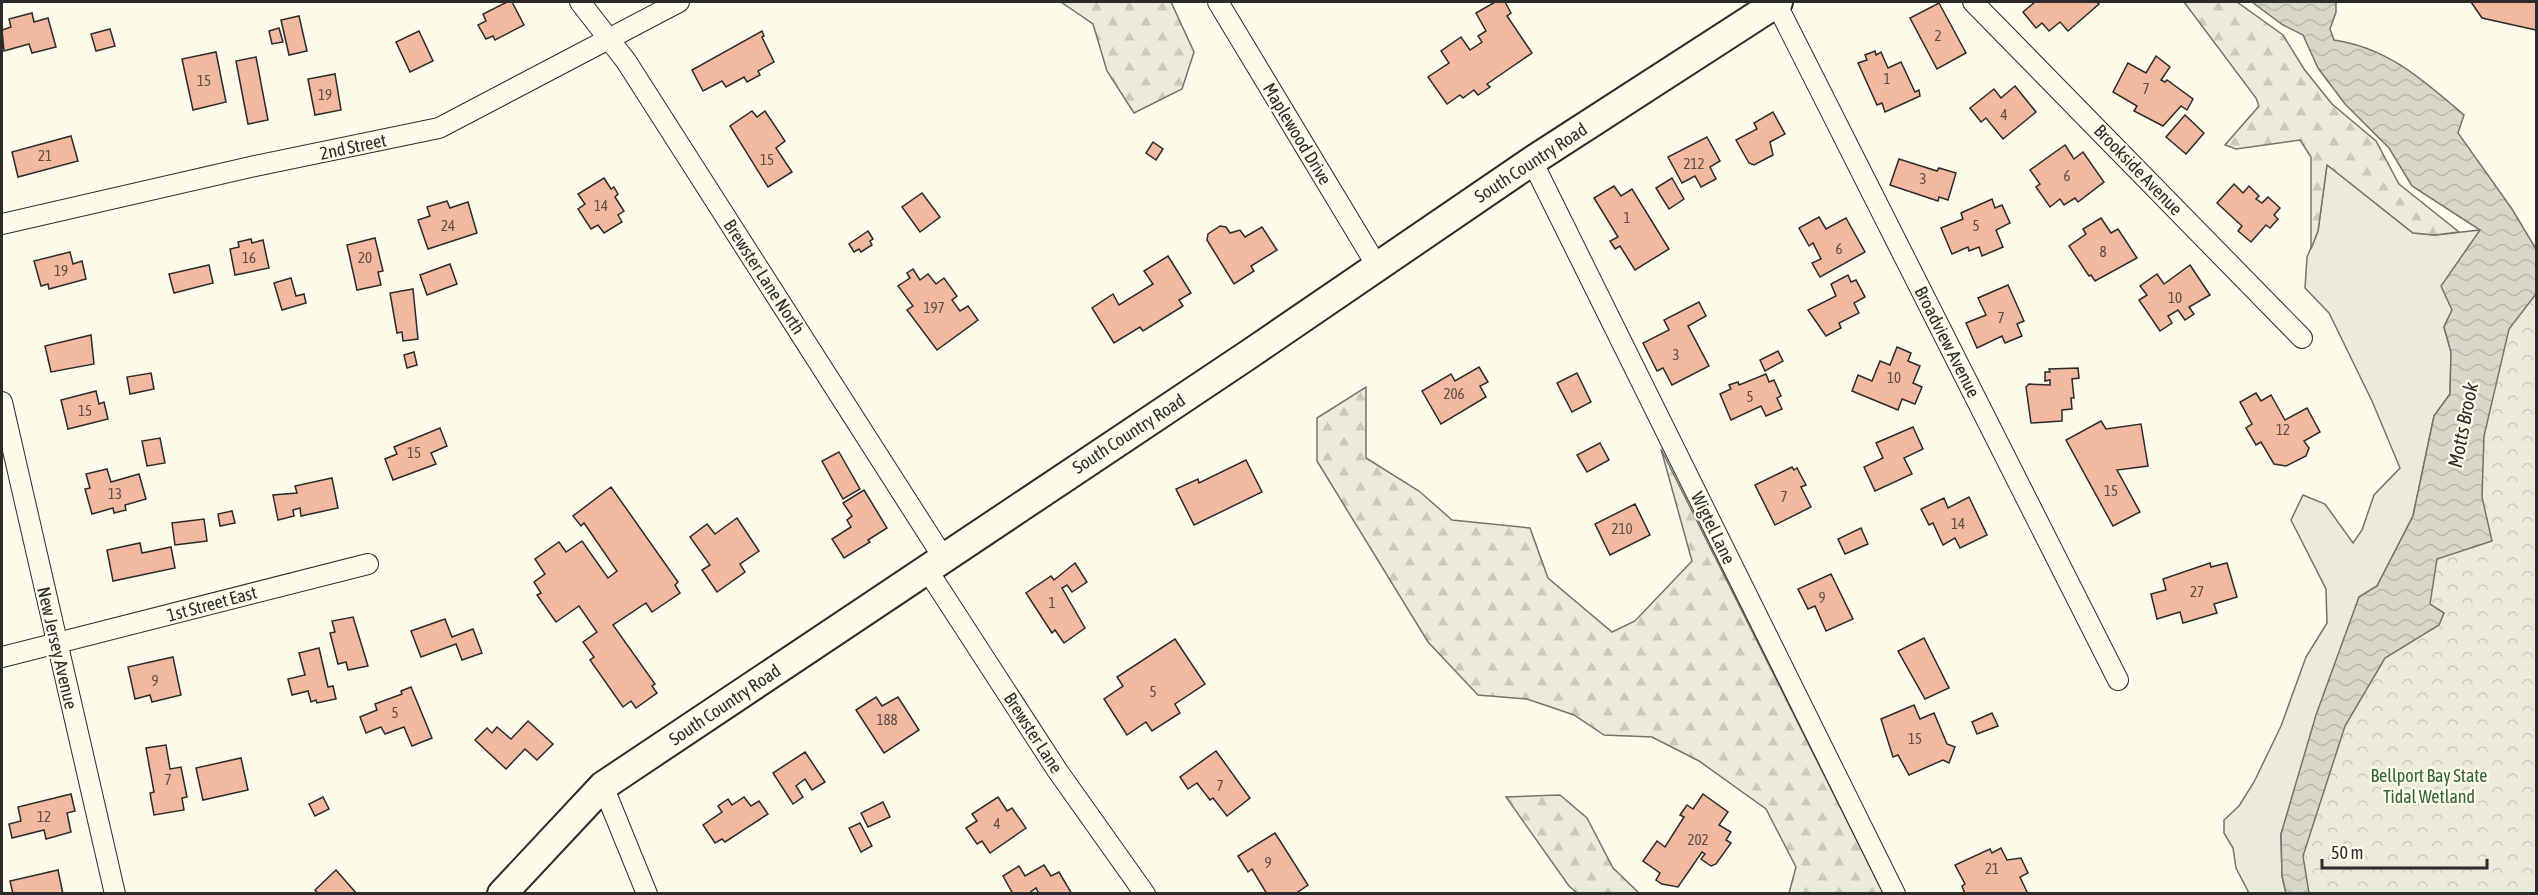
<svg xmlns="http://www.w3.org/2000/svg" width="2538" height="895" font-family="'Asap Condensed',sans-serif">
	<defs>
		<pattern id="forest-firs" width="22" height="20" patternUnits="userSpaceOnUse" patternTransform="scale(1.5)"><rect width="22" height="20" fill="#ecebdb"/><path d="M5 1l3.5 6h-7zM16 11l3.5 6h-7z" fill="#cbcabc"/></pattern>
		<pattern id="park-crowns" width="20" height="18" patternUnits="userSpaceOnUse" patternTransform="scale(1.5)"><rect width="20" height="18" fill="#ecebdb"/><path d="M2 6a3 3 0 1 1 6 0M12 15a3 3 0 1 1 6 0" fill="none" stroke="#cbcabc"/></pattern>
		<pattern id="water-waves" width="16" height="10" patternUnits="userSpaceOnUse" patternTransform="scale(1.5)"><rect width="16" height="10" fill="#d8d7c9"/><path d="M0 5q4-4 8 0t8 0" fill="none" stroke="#bab9ad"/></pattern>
	</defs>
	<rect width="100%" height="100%" fill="#fdfbea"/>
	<path fill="#ecebdb" stroke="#74746e" stroke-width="1.5" d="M2327,164L2413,233L2435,235L2480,230L2464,255L2452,310L2444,327L2451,352L2450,394L2434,416L2413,516L2377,586L2359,597L2281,834L2282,876L2286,893H2249L2236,868L2233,848L2224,833V820L2239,806L2254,782L2281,726L2306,657L2327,623L2326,589L2291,520L2303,495L2325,504L2353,543L2362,530L2374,495L2400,468L2372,401L2329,313L2305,288L2307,257L2318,231Z"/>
	<g fill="url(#forest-firs)" stroke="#74746e" stroke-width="1.5">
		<path d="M1061,2H1171L1194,52L1182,89L1134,113L1107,71L1093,24Z"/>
		<path d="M2184,2H2237L2283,35L2304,69L2332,104L2376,141L2399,184L2459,232L2435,235L2413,233L2327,165L2318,231L2311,249V157L2300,140L2236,149L2225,145L2259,106L2256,98Z"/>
		<path d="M1366,387V458L1419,491L1452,520L1530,528L1548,578L1612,632L1635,621L1692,561L1661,449L1883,893H1789L1796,867L1766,809L1699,761L1652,737L1604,735L1574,715L1527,699L1478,695L1428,642L1317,461V418Z"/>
		<path d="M1560,795L1587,818L1613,868L1639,893H1577L1569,886L1506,797Z"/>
	</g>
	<path fill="url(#park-crowns)" stroke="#74746e" stroke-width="1.5" d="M2536,257V893H2295L2289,868L2338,725Z"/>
	<path fill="url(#water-waves)" stroke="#74746e" stroke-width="1.5" d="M2252,2H2336V12L2330,29L2334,40C2389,48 2424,81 2464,115L2458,133L2512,209L2536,249V294L2509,329L2484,436L2482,497L2492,541L2437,559L2430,604L2444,613L2439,625L2385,658L2345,726L2303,856L2309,893H2286L2282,876L2281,834L2316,715L2359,597L2377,586L2413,516L2434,416L2450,394L2451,352L2444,327L2452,310L2441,286L2480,230L2412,186L2389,148L2345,104L2318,68L2303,35L2283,25Z"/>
	<g fill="#f2b8a0" stroke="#2b2b2b" stroke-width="1.5">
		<path d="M507,2H512L524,25L495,40L493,36L486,39L478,25L486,21L483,14Z"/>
		<path d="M1495,2H1505L1511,13L1507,16L1532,53L1487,84L1490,87L1478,95L1474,90L1463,98L1460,95L1447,104L1428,77L1449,63L1441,51L1461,37L1470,50L1482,42L1478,36L1486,31L1476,13Z"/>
		<path d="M2035,2H2096L2099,4L2068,31L2060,22L2049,31L2042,23L2036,28L2023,12Z"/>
		<path d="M2471,2H2536V30L2482,18Z"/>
		<path d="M1939,3L1966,53L1937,69L1910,18Z"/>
		<path d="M32,13L34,22L48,18L56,47L32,53L29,44L4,51L2,30L11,27L9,19Z"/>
		<path d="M299,16L307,51L289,55L281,20Z"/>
		<path d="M279,28L283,42L272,44L269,31Z"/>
		<path d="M110,29L115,46L96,51L91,34Z"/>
		<path d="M419,31L433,61L410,72L396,42Z"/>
		<path d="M762,31L764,36L762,37L774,62L758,71L760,75L747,82L744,77L726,87L722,81L703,91L692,70Z"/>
		<path d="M1875,51L1876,55L1881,52L1888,68L1901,62L1915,92L1919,90L1920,96L1885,112L1882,103L1877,105L1858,63L1867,60L1865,55Z"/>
		<path d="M216,52L226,102L193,110L182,59Z"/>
		<path d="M2156,56L2170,67L2161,80L2165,82L2167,80L2193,99L2187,110L2181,106L2163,126L2134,111L2137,106L2113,92L2128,63L2146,73Z"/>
		<path d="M256,57L268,120L248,124L236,61Z"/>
		<path d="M335,74L341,110L315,115L308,79Z"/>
		<path d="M2015,86L2036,112L2003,139L1986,118L1981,122L1970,108L1994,89L2001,98Z"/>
		<path d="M752,111L757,117L765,111L785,141L776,148L792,172L768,187L730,126Z"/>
		<path d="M1773,112L1785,134L1770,142L1773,155L1754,165L1749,163L1736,140L1757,129L1754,123Z"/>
		<path d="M2185,115L2204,133L2186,154L2166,137Z"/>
		<path d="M71,136L78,161L18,177L12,152Z"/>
		<path d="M1707,137L1720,161L1710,167L1716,179L1701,187L1695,176L1682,183L1668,157Z"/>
		<path d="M1153,142L1163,149L1156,160L1146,153Z"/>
		<path d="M2065,145L2074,159L2083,152L2104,182L2078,202L2075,198L2064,205L2060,199L2050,207L2036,187L2040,184L2030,170Z"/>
		<path d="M1899,159L1937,171L1939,168L1956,173L1948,200L1939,197L1938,201L1890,185Z"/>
		<path d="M604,178L611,189L614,187L618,194L615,197L624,211L618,215L622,222L604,233L598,225L591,229L578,209L585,204L578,194Z"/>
		<path d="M1672,178L1684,199L1669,209L1656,188Z"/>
		<path d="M2234,184L2243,193L2249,186L2259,196L2256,199L2262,203L2268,197L2280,208L2274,215L2278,219L2270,228L2266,225L2251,242L2238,231L2242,226L2217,203Z"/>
		<path d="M1614,186L1621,196L1632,189L1669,249L1635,270L1620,246L1615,249L1610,241L1618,237L1594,198Z"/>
		<path d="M922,193L940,217L920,232L902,207Z"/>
		<path d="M1992,199L1995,208L2002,205L2010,223L1996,230L2003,247L1982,256L1979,247L1969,251L1968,247L1952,254L1941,228L1963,219L1961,213Z"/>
		<path d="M447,201L450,208L468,202L477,233L428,249L418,220L430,216L427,207Z"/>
		<path d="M1819,217L1826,229L1846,218L1865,252L1820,277L1812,263L1821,259L1813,243L1809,246L1799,228Z"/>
		<path d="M2101,218L2111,233L2118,229L2137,258L2095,281L2091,275L2089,276L2069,246L2086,234L2083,229Z"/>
		<path d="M1220,226L1226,227L1230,233L1240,230L1245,237L1262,227L1277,250L1251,266L1254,271L1234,284L1207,240L1208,234Z"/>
		<path d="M868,231L873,239L870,241L872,245L861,252L859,249L854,252L849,244Z"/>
		<path d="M375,238L383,271L378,272L381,285L357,290L347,245Z"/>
		<path d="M251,239L252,243L263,240L269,268L235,275L230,249L239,247L238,242Z"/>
		<path d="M70,252L73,264L82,261L86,279L49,289L48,284L41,286L34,261Z"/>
		<path d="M1168,256L1191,293L1179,300L1183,306L1143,331L1140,327L1114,343L1092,308L1113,294L1119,305L1153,284L1144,271Z"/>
		<path d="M450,264L457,284L427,295L420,275Z"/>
		<path d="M209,265L213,283L174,293L169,274Z"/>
		<path d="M2190,265L2210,295L2189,307L2194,314L2185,320L2178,310L2168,316L2172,323L2160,331L2139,300L2147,295L2140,286L2157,274L2164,284Z"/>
		<path d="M913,269L920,280L928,274L936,284L944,278L957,296L952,300L960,311L968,306L978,320L937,350L907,310L913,306L898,286L910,278L907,273Z"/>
		<path d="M1848,275L1851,282L1856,280L1865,297L1854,303L1859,313L1839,323L1841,328L1826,336L1808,310L1836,296L1831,284Z"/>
		<path d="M291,278L296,296L304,294L306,303L282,310L274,283Z"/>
		<path d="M2008,285L2024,321L2017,324L2022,336L2005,343L2002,336L1977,348L1966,323L1986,315L1978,298Z"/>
		<path d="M413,289L418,339L403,341L402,332L397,333L390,293Z"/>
		<path d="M1699,302L1706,316L1688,326L1709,366L1672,385L1663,368L1657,371L1643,343L1669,330L1664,320Z"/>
		<path d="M91,335L94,364L51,372L45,346Z"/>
		<path d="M1897,347L1911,353L1908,361L1920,366L1913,383L1922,387L1915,404L1902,399L1898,410L1852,391L1858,375L1872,381L1880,361L1890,365Z"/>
		<path d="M1778,351L1783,361L1765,371L1760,360Z"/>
		<path d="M414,352L417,365L407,368L404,355Z"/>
		<path d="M1479,367L1488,382L1480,386L1486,397L1441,424L1422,391L1451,374L1455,381Z"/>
		<path d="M2078,368L2079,378L2072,379L2074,398H2071L2072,409L2062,410V421L2031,423L2026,387L2029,384L2050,385V380L2045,381V372H2050L2049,369Z"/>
		<path d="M151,373L154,389L130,394L127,377Z"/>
		<path d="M1577,373L1591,402L1572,412L1557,383Z"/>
		<path d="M1766,374L1769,382L1774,380L1781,396L1777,398L1782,409L1766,416L1761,406L1731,420L1720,394L1731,389L1729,385L1738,382L1739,385Z"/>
		<path d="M96,391L99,404L104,402L108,419L68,429L61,400Z"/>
		<path d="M2256,393L2261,401L2271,395L2285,420L2307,408L2320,432L2304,441L2309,448L2306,456L2286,466L2274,464L2261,442L2256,445L2246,428L2252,424L2240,402Z"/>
		<path d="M2101,421L2106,429L2141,424L2148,466L2117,470L2140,512L2113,526L2066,440Z"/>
		<path d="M1913,427L1923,449L1904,458L1912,474L1875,491L1864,467L1883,458L1876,443Z"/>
		<path d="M440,428L447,446L431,453L436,464L393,480L385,459L397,454L394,447Z"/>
		<path d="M160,438L165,463L147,466L142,441Z"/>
		<path d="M1600,443L1609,460L1587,472L1577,455Z"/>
		<path d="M839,452L860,489L843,499L822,461Z"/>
		<path d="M1246,460L1262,492L1194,525L1176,489L1198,479L1199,483Z"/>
		<path d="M1792,467L1794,470L1797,468L1806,485L1801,487L1811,507L1775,525L1755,485Z"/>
		<path d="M107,469L111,482L139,474L146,499L125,505L126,510L114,513L113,508L92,514L85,489L90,488L86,474Z"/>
		<path d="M332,478L338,508L301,516L300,508L293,510L294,516L278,520L273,495L297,493L295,486Z"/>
		<path d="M611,487L678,582L675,585L680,593L652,612L646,603L613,625L655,684L652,686L657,693L636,708L631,701L623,707L590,660L594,657L583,642L597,632L579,606L556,622L537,595L541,593L534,582L545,574L535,559L559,542L566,552L582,541L608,578L617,571L584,523L581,526L573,516Z"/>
		<path d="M864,490L887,528L868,540L870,542L844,558L832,539L851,527L847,520L852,516L843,503Z"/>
		<path d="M1969,497L1987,535L1960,548L1955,538L1943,545L1933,523L1929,525L1921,509L1944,498L1948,508Z"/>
		<path d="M1635,504L1650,535L1610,555L1595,524Z"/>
		<path d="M232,511L235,523L220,526L218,514Z"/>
		<path d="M737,518L759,551L740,564L745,572L717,592L702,570L710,565L690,537L707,524L715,534Z"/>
		<path d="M204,519L207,541L175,545L172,523Z"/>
		<path d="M1861,528L1868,544L1845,554L1838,539Z"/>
		<path d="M140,543L142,553L171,547L175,568L113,581L107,550Z"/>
		<path d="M1075,563L1087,582L1072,592L1067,585L1062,588L1085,628L1064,643L1055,630L1052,633L1026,593L1051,576L1054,580Z"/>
		<path d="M2210,563L2211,567L2227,563L2237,597L2214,604L2217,613L2183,623L2180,612L2157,619L2151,594L2166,590L2163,579Z"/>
		<path d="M1831,574L1853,619L1826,631L1815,606L1808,609L1798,589Z"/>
		<path d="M353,617L368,666L348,670L346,662L338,664L330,633L335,632L332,621Z"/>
		<path d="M445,619L452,637L473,629L482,653L462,660L456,644L421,657L411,631Z"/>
		<path d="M1924,638L1949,688L1925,699L1898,651Z"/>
		<path d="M1175,639L1205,684L1175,704L1180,713L1152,731L1146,722L1127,735L1104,699L1123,686L1117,677Z"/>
		<path d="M319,648L328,687L333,686L336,699L317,703L316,700L311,702L308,691L292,695L288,679L305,675L299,653Z"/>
		<path d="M173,657L181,695L152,702L150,695L135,699L128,667Z"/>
		<path d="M411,687L432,738L412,746L404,727L385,734L381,727L366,733L360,717L377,710L375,704L402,694L401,691Z"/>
		<path d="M876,697L882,706L898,697L919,730L884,753L856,710Z"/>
		<path d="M1914,705L1920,719L1934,713L1947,744L1955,747L1949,763L1943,760L1909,775L1898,755L1893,757L1881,719Z"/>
		<path d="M1992,713L1998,726L1977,734L1972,722Z"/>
		<path d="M528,721L553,744L537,760L525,749L506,769L475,740L487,728L492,733L497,727L511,739Z"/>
		<path d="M166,745L170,769L181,767L187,797L182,798L184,810L154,815L150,793L154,792L146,748Z"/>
		<path d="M1216,751L1250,798L1227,816L1213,798L1210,800L1197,783L1188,789L1180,777Z"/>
		<path d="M805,752L825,782L812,790L805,779L796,786L803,797L793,804L773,773Z"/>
		<path d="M241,758L248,790L203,800L196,768Z"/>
		<path d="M71,794L75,811L67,813L71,832L46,839L44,830L12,838L9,824L21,821L18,807Z"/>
		<path d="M1703,794L1728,812L1719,825L1731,832L1726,840L1731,843L1716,864L1711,866L1701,859L1705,854L1702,852L1678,887L1662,884L1656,880L1660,873L1643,861L1657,841L1665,847L1684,817L1680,815L1687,805L1693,809Z"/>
		<path d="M323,797L329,809L315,816L309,804Z"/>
		<path d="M744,797L751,806L759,801L768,814L725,842L722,839L715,843L703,825L722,812L718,806L728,799L732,805Z"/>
		<path d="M998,797L1007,811L1012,808L1026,828L990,853L982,841L977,844L966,828L977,821L972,814Z"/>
		<path d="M883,802L890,817L868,827L861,813Z"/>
		<path d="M860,823L872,846L861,852L849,828Z"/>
		<path d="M1275,833L1308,885L1295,894H1267L1252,869L1248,872L1238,856Z"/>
		<path d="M2001,848L2007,860L2021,858L2028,873L2020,877L2028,894H1965L1962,886L1965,884L1955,865L1990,849L1992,853Z"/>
		<path d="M1044,865L1051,876L1059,872L1072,894H1039L1036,888L1028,894H1013L1003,876L1019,866L1025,876Z"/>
		<path d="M58,870L63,894H13L10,881Z"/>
		<path d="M336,870L357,894H318L315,890Z"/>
	</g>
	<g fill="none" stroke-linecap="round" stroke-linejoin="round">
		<defs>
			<g id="minor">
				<path d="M580,2L626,61L943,557"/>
				<path d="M1218,2L1377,266"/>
				<path d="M1973,2L2302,338"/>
				<path d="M1776,3L2118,680"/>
				<path d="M1532,161L1895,894"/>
				<path d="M2,224L255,166L439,128L679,2"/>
				<path d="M2,402L115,894"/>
				<path d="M926,568L1057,770L1145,894"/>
				<path d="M2,657L368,564"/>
				<path d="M603,786L647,894"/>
			</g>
			<path id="secondary" d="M502,894L603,786L1248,355L1532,161L1778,2"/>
		</defs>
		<use href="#minor" stroke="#2b2b2b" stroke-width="22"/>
		<use href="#secondary" stroke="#2b2b2b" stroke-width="32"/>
		<use href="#minor" stroke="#fdfbea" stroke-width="20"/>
		<use href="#secondary" stroke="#fdfbea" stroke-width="28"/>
	</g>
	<g text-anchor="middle" stroke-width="4.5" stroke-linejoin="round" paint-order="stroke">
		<g font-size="15" fill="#5d4e48">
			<text x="1938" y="41">2</text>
			<text x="1887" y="84">1</text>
			<text x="204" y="86">15</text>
			<text x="2146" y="94">7</text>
			<text x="325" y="100">19</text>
			<text x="2004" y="120">4</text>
			<text x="45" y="161">21</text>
			<text x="767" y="165">15</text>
			<text x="1694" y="169">212</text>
			<text x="2067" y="181">6</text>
			<text x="1923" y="184">3</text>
			<text x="601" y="211">14</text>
			<text x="1627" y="223">1</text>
			<text x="448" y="231">24</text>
			<text x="1976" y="231">5</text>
			<text x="1839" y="254">6</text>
			<text x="2103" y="257">8</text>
			<text x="249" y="263">16</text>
			<text x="365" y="263">20</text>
			<text x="61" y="276">19</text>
			<text x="2175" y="303">10</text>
			<text x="934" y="313">197</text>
			<text x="2001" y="323">7</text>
			<text x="1676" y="360">3</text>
			<text x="1894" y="383">10</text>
			<text x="1454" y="399">206</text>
			<text x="1750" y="402">5</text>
			<text x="85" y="416">15</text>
			<text x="2283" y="435">12</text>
			<text x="414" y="458">15</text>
			<text x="2111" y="496">15</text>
			<text x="115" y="499">13</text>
			<text x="1784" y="502">7</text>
			<text x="1958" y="529">14</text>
			<text x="1622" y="534">210</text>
			<text x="2197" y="597">27</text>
			<text x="1822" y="603">9</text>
			<text x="1052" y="608">1</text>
			<text x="155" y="686">9</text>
			<text x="1153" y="697">5</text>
			<text x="395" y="718">5</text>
			<text x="887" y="725">188</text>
			<text x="1915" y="744">15</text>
			<text x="168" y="785">7</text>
			<text x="1220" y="791">7</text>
			<text x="44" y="822">12</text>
			<text x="997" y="829">4</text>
			<text x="1698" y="845">202</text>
			<text x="1268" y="868">9</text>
			<text x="1992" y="874">21</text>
		</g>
		<g font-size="18" fill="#2b2b2b" stroke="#fdfbea">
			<text transform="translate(1297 134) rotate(59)" y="6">Maplewood Drive</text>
			<text transform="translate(353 147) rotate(-12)" y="6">2nd Street</text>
			<text transform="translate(1531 163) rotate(-33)" y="6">South Country Road</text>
			<text transform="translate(2138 170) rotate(46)" y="6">Brookside Avenue</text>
			<text transform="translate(764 277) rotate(57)" y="6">Brewster Lane North</text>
			<text transform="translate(1947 342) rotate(63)" y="6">Broadview Avenue</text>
			<text transform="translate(1129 434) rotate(-33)" y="6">South Country Road</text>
			<text transform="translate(1713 528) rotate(64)" y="6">Wigtel Lane</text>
			<text transform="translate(212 604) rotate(-15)" y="6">1st Street East</text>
			<text transform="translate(57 648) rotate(77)" y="6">New Jersey Avenue</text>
			<text transform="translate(725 705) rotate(-34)" y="6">South Country Road</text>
			<text transform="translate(1033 733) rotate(57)" y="6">Brewster Lane</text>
		</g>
		<g font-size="18" fill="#34623c" stroke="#fdfbea">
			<text x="2429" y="782">Bellport Bay State<tspan x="2429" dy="21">Tidal Wetland</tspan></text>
		</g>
		<g font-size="20" font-style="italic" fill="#2b2b2b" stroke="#fdfbea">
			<text transform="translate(2463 425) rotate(-79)" y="7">Motts Brook</text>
		</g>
	</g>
	<rect width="2538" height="895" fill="none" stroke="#2b2b2b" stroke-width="6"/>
	<path d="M2322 859v9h165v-9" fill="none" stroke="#2b2b2b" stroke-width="3"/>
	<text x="2331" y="859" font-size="18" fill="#2b2b2b" stroke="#fdfbea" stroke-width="4.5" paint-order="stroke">50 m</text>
</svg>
